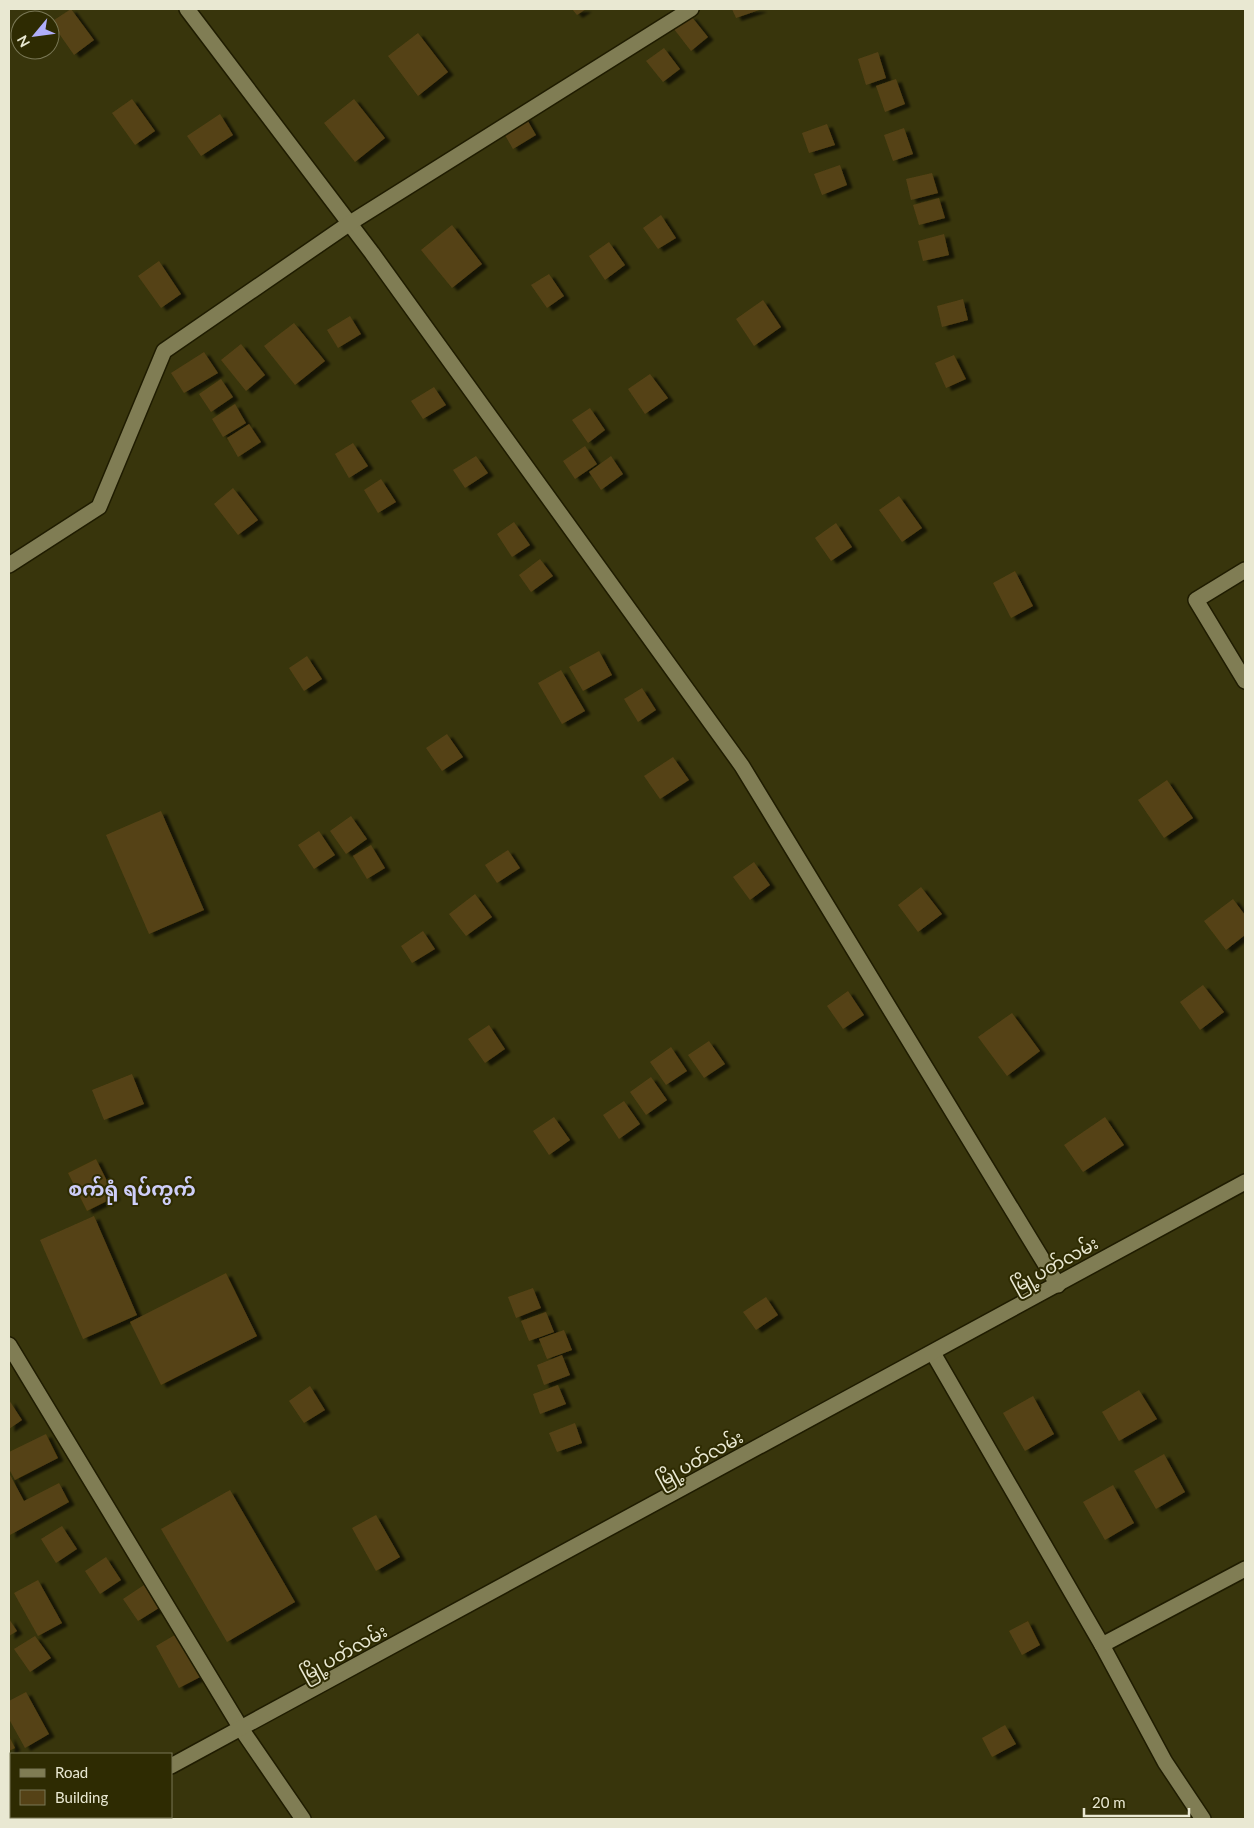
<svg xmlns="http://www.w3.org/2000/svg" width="1254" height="1828" font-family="Lato,'Noto Sans Myanmar',sans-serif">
	<defs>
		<filter id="shadow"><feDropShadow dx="5.5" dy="3" stdDeviation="1" flood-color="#0009"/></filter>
	</defs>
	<rect width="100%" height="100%" fill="#38350c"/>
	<g fill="#554216" filter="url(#shadow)">
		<path d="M71,9L94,40L74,55L51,22Z"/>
		<path d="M572,9H586L577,15Z"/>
		<path d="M732,9H762L736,18Z"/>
		<path d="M691,16L708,37L691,51L674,29Z"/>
		<path d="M418,33L448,72L418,96L388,56Z"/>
		<path d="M664,48L680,69L663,82L646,61Z"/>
		<path d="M878,52L886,78L866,85L858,59Z"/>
		<path d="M896,79L905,104L885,112L876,86Z"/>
		<path d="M132,99L155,131L135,145L112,113Z"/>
		<path d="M354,99L385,138L355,162L324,123Z"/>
		<path d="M220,114L233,135L201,156L187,136Z"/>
		<path d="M525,116L536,135L513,149L502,130Z"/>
		<path d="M827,124L835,145L809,153L802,133Z"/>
		<path d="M904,128L913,154L893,161L884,135Z"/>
		<path d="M840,165L847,185L822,195L814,174Z"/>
		<path d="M932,173L938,193L911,200L906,179Z"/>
		<path d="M939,198L945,218L919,225L913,205Z"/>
		<path d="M661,215L676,238L658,249L643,228Z"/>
		<path d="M452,225L482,264L452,288L421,250Z"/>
		<path d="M944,234L949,255L923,261L918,241Z"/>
		<path d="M609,242L625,265L605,280L589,256Z"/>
		<path d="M159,261L181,294L161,308L138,276Z"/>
		<path d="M549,274L564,296L547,308L531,285Z"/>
		<path d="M963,299L968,320L942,327L937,306Z"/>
		<path d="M763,300L781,327L754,346L736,319Z"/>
		<path d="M350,316L361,334L338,348L327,330Z"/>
		<path d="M294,323L325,361L295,385L264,346Z"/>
		<path d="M241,344L265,375L246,391L221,360Z"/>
		<path d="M204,352L218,373L184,393L171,373Z"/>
		<path d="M954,355L966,379L946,388L935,363Z"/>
		<path d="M650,374L668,398L645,414L628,389Z"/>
		<path d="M221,379L233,397L211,412L199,394Z"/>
		<path d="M434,387L446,405L423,419L411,401Z"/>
		<path d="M235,404L246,423L223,437L212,419Z"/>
		<path d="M590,408L605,430L588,443L572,420Z"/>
		<path d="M249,424L261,442L238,457L227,438Z"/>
		<path d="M353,443L368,466L349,478L335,454Z"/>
		<path d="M585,446L597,464L575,479L563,461Z"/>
		<path d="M476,456L488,473L465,488L453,470Z"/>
		<path d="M611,456L623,474L601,490L589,472Z"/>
		<path d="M381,479L396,502L378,513L364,490Z"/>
		<path d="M233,488L258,520L238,535L214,504Z"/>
		<path d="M899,496L922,528L902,542L879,510Z"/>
		<path d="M514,522L530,545L512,557L497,534Z"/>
		<path d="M836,523L852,547L831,561L815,538Z"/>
		<path d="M540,559L553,576L531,592L519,575Z"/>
		<path d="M1015,571L1033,606L1011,618L993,583Z"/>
		<path d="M599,651L612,675L583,691L569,667Z"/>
		<path d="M307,656L322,679L304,691L289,668Z"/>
		<path d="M561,670L585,711L562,724L538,683Z"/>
		<path d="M642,688L656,710L638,722L624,699Z"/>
		<path d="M447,734L463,757L442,771L426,748Z"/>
		<path d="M673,757L689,780L660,799L644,776Z"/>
		<path d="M1167,780L1193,818L1164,838L1138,800Z"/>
		<path d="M161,811L204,910L149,934L106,835Z"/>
		<path d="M351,816L367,839L346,854L330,831Z"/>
		<path d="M319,831L335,855L314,869L298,845Z"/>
		<path d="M371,845L385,868L367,879L353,856Z"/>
		<path d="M508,850L520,868L497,883L485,865Z"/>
		<path d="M754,862L770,885L750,900L733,877Z"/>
		<path d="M921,887L942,914L918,932L898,905Z"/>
		<path d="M475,894L492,917L466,936L449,914Z"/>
		<path d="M1233,899L1245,915V935L1226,950L1204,921Z"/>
		<path d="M423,931L435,949L412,963L401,946Z"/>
		<path d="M1203,985L1224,1012L1200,1030L1180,1002Z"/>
		<path d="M848,991L864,1015L843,1029L827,1006Z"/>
		<path d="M1012,1013L1040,1051L1007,1076L978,1037Z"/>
		<path d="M489,1025L505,1049L485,1063L468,1039Z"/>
		<path d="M709,1041L725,1064L704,1078L688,1055Z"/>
		<path d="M671,1047L687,1071L666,1085L650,1062Z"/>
		<path d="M132,1074L144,1104L104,1120L92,1090Z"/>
		<path d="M651,1077L667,1100L646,1115L630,1092Z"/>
		<path d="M624,1101L640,1124L619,1139L603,1115Z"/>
		<path d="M554,1117L570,1140L549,1155L533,1131Z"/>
		<path d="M1105,1117L1124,1145L1083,1172L1064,1145Z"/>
		<path d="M96,1159L115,1197L87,1211L68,1173Z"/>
		<path d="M94,1216L137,1315L83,1339L40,1240Z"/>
		<path d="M226,1273L257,1336L161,1385L130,1322Z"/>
		<path d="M533,1288L541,1308L516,1318L508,1297Z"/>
		<path d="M766,1297L778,1315L756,1330L743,1312Z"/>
		<path d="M546,1312L554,1332L529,1341L521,1321Z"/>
		<path d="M564,1330L572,1350L547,1359L539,1339Z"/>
		<path d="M562,1355L570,1375L544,1385L537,1365Z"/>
		<path d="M558,1385L566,1404L540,1414L533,1394Z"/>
		<path d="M310,1386L325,1410L304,1423L289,1401Z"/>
		<path d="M1139,1390L1157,1419L1119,1441L1102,1412Z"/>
		<path d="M1033,1396L1054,1434L1025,1451L1003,1413Z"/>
		<path d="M9,1400L22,1420L9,1429Z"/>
		<path d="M575,1423L582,1443L557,1452L549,1433Z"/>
		<path d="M46,1434L58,1458L15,1480L9,1469V1452Z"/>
		<path d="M1164,1454L1185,1492L1156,1509L1134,1471Z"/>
		<path d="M9,1473L24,1501L59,1483L69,1502L10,1535Z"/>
		<path d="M1113,1485L1134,1523L1105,1540L1083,1502Z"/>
		<path d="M230,1490L295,1602L227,1642L161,1529Z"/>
		<path d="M376,1515L400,1557L376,1571L352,1528Z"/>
		<path d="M62,1526L77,1549L56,1563L41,1539Z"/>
		<path d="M106,1557L121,1580L100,1594L85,1571Z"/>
		<path d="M38,1580L62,1623L38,1636L14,1593Z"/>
		<path d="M144,1585L159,1608L138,1621L123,1599Z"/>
		<path d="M9,1619L17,1631L9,1636Z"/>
		<path d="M1028,1621L1040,1645L1022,1655L1009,1631Z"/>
		<path d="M180,1632L204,1675L179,1688L156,1646Z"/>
		<path d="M35,1636L51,1658L30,1672L14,1649Z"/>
		<path d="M26,1692L49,1734L25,1748L9,1719V1701Z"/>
		<path d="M1005,1725L1016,1744L992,1757L982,1738Z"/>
		<path d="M9,1736L15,1748L9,1751Z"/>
	</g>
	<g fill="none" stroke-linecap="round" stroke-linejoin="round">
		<defs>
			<g id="minor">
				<path d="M187,9L372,253L742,766L1058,1285"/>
				<path d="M9,565L99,507L164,351L350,223L691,9"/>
				<path d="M1245,570L1196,600L1245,681"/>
				<path d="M9,1345L242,1730L303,1819"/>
				<path d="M933,1353L1102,1645L1165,1762L1203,1819"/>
				<path d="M1102,1645L1245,1569"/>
				<path d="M171,1766L1245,1182"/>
				<path d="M69,1819L74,1817"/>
			</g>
		</defs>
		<use href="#minor" stroke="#1f1c00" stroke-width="18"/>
		<use href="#minor" stroke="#807d54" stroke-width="15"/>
	</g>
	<g text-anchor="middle" stroke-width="4" stroke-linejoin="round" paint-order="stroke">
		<g font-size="18" fill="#e9e8d2" stroke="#2e2b02">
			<text transform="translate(1055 1265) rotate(-29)" y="6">မြို့ပတ်လမ်း</text>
			<text transform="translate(700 1459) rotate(-29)" y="6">မြို့ပတ်လမ်း</text>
			<text transform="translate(344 1653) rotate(-29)" y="6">မြို့ပတ်လမ်း</text>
		</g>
		<g font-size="20" font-weight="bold" fill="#cecef9" stroke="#2e2b02">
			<text x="132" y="1196">စက်ရုံ ရပ်ကွက်</text>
		</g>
	</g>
	<rect width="1254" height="1828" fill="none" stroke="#e9e8d2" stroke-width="20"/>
	<rect x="10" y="1753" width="162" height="65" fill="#2e2b02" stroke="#797755"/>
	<rect x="20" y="1769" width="25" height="8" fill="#807d54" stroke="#797755"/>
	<text x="55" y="1778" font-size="15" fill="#e9e8d2">Road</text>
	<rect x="20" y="1790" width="25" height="15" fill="#554216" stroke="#797755"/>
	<text x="55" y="1803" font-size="15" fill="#e9e8d2">Building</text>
	<g transform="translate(35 35) rotate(241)"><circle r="24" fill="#2e2b02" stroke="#797755"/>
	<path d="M0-4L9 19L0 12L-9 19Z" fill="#b0aefa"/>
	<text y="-8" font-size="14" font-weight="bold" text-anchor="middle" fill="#e9e8d2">N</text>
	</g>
	<path d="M1084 1808v8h105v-8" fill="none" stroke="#e9e8d2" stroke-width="2.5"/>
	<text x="1092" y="1808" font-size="15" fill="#e9e8d2" stroke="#2e2b02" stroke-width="4" paint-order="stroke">20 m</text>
</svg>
